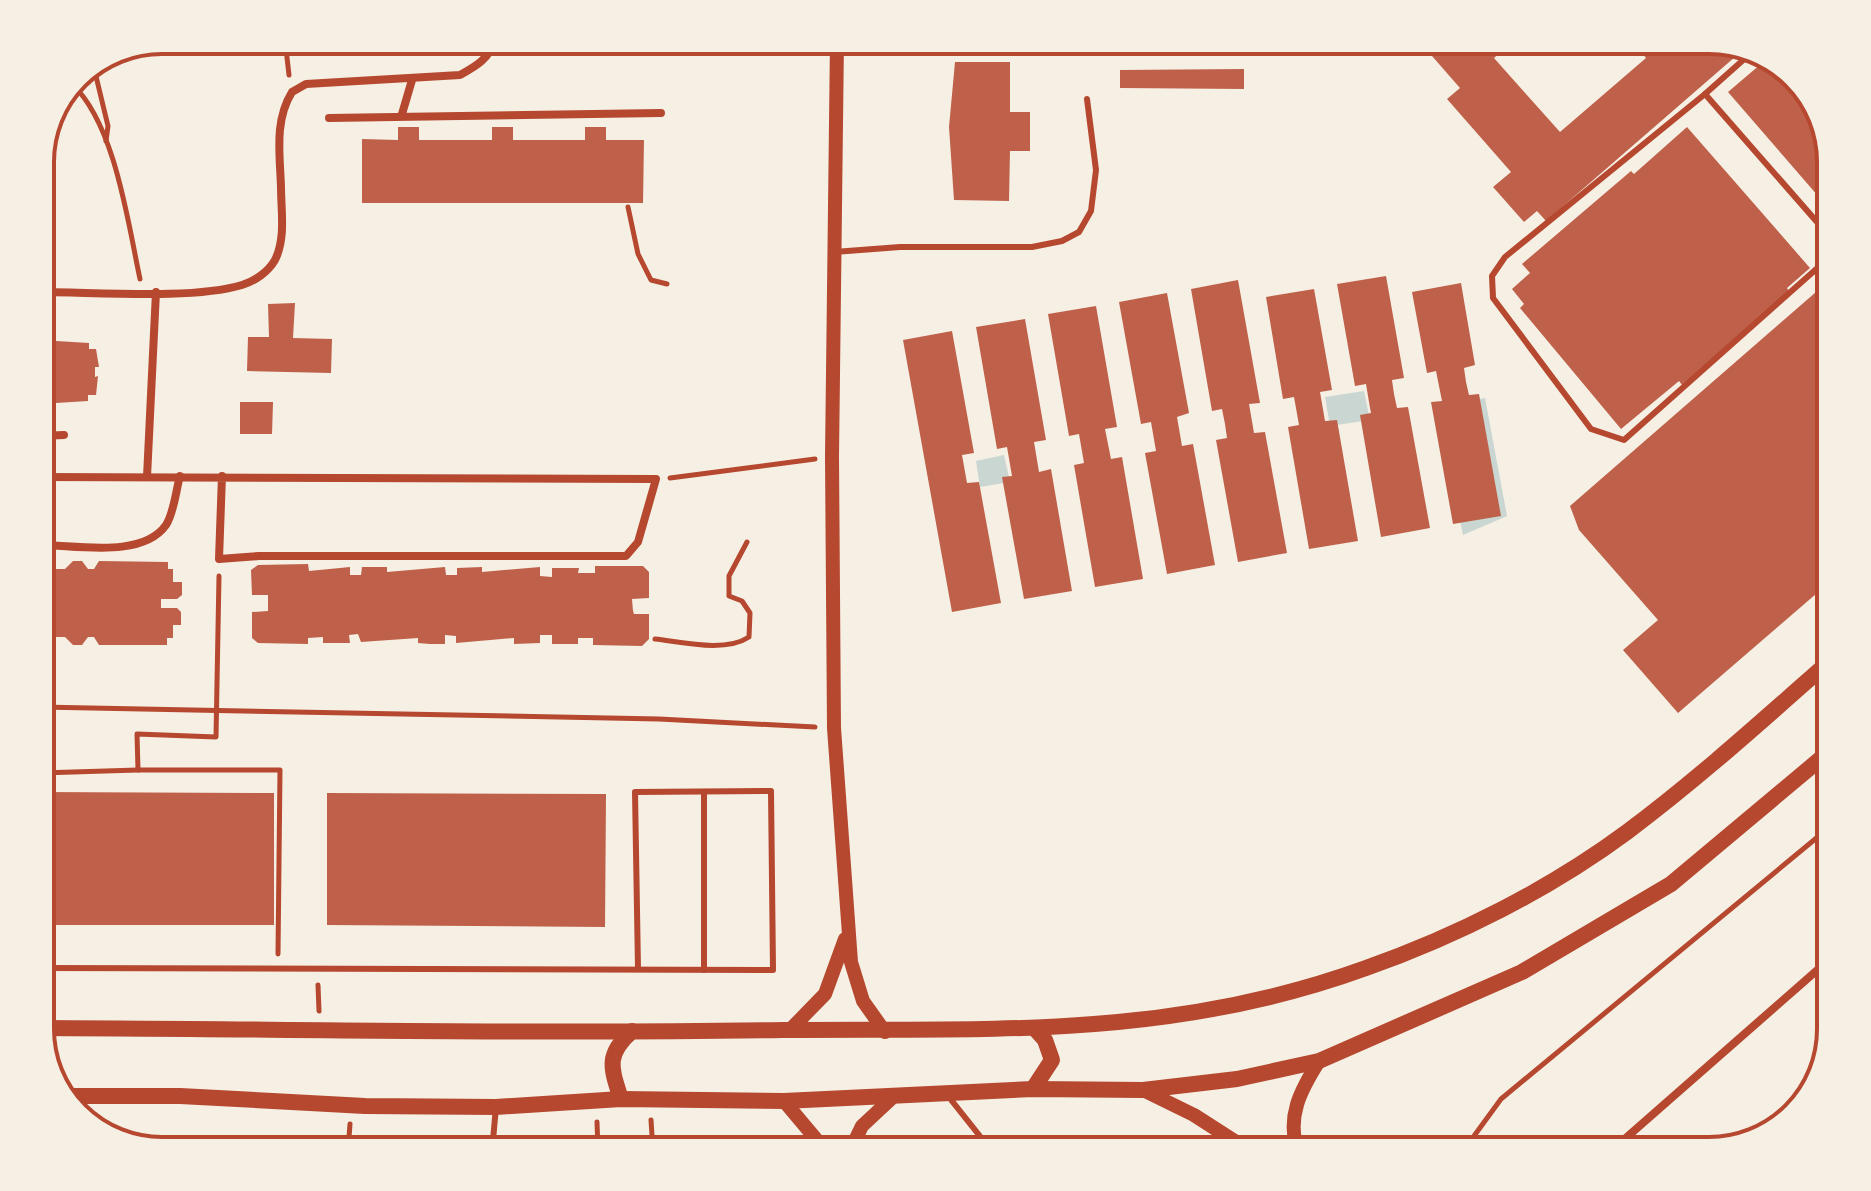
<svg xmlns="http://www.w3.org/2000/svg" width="1871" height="1191" font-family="'Exo 2',sans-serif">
	<rect width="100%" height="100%" fill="#f6efe4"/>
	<g fill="#c9d6d2">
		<path d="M1364,391L1370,420L1330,426L1325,397Z"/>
		<path d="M1485,398L1507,516L1463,535L1437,408Z"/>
		<path d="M1004,455L1010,482L980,487L976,461Z"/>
	</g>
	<g fill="#bf614a">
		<rect x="1024" y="40" width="59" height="5"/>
		<rect x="1113" y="40" width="61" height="5"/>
		<rect x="1202" y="40" width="61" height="5"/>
		<rect x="1291" y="40" width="61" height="6"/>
		<path d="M1418,40H1514L1494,58L1560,132L1646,58L1631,40H1709L1743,50L1546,221L1537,211L1524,222L1493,187L1511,172L1447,99L1460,88Z"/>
		<path d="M1768,58L1776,60L1806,92L1802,95L1819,114L1831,155V211L1728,92Z"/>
		<path d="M955,62H1010V112H1030V151H1010L1009,201L954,200L949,127Z"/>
		<path d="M1244,69V89L1120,88V70Z"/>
		<path d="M398,127H419V140H492V127H513V140H585V127H606V140H644L643,203H362V139L398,140Z"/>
		<path d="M1687,127L1810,268L1787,288L1789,291L1682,385L1679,381L1621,429L1520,308L1524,304L1512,289L1530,273L1522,264L1631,171L1634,174Z"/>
		<path d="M1386,276L1404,378L1392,380L1394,394L1397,408L1408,407L1430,528L1381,537L1360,415L1371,413L1370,408L1366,384L1355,386L1337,284Z"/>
		<path d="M1831,279V581L1678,713L1623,650L1658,620L1579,530L1570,506Z"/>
		<path d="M1238,280L1260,403L1249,404L1254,433L1265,432L1287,553L1238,562L1216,440L1227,438L1225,424L1222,409L1212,411L1191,289Z"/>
		<path d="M1461,283L1475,365L1464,368L1466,382L1469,395L1479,394L1501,516L1453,524L1431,402L1442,401L1436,371L1427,373L1412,292Z"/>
		<path d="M1314,289L1332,390L1320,392L1325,421L1337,420L1358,541L1309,549L1288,427L1299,425L1294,397L1283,399L1266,297Z"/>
		<path d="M1167,293L1189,413L1177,417L1182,446L1193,444L1215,565L1167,574L1145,453L1156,451L1151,422L1141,424L1119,302Z"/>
		<path d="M295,303L293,338L332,339L331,373L247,371L248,337H269L268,304Z"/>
		<path d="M1096,306L1117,427L1105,429L1111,459L1122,457L1143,579L1095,587L1074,465L1084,463L1079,434L1069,436L1048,314Z"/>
		<path d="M1025,319L1046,440L1034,442L1039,472L1051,469L1072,591L1024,599L1002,477L1012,476L1007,447L997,449L976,327Z"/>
		<path d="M952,331L974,453L962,455L967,483L979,482L1001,603L952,612L903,340Z"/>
		<path d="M40,340L89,343V349H96L99,367H95V377L98,376L96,395H88V401L40,404Z"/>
		<path d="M240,402H273L272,434H240Z"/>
		<path d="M73,561H82L88,569H94L99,561L168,562V569H173V582H182V595L177,599H161V608H177L181,612V625H173V638H167V645H99L94,637H88L82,645H73L65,637H45V641H40V565H46V569H65Z"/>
		<path d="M308,564L309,571L350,567V575H361L362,567H387V572L445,567L446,575H457V568L482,567V572L540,567V576L552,577V568H579L578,573H595V566H643L649,572V598L632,599L633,611L634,614H649V639L642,646L593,645V638H578V644H552V635H540V643L514,644V638L456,643V636L445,635V644H430L418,643V638L361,642L358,634L349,635L350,643H323V637L308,638V644L258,643L252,638V612L268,611V595H252L251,570L258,565Z"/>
		<path d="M40,792L274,793V925H40Z"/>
		<path d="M327,793L606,794L605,927L327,925Z"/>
		<path d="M1777,1115L1783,1122L1769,1135L1747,1141Z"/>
	</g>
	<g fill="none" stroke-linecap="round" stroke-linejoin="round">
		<g stroke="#b5482f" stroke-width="5">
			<path d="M285,40L289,75"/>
			<path d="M94,68L108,126L106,141"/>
			<path d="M72,84C115,124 128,223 140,279"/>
			<path d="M628,207L638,254L651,280L667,284"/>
			<path d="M670,478L815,459"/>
			<path d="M219,576L216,737L137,734L138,770H280L278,954"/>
			<path d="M655,639C682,642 725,653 749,637L750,613L742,601L729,596V576L747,542"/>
			<path d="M40,707L659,719L815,727"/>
			<path d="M40,773L138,770"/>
			<path d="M318,985L319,1011"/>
			<path d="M651,1120L653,1151"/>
			<path d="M597,1122L598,1151"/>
			<path d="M348,1151L350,1124"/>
			<path d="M1457,1151L1474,1136L1501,1099L1831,826"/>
		</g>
		<g stroke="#b5482f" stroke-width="6">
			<path d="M1751,53L1705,94L1831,238"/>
			<path d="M1705,94L1505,257L1492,276L1493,298L1591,429L1624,440L1831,256"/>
			<path d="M834,252L900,247H1032L1062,241L1079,232L1091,211L1096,170L1087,99"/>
			<path d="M40,968L773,970L771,791L635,792L638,969"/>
			<path d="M704,970V792"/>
			<path d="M948,1096L983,1140L1051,1151"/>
			<path d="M492,1151L496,1107"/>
			<path d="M946,1151L983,1140"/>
		</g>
		<g stroke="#b5482f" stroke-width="8">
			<path d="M402,114L412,80"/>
			<path d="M329,118L661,113"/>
			<path d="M40,292C95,292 192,300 242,285C255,281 268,272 275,260C286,238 281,211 281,187C280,155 274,121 292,92L306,84L460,75C476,66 489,59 495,40"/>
			<path d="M40,436L64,435"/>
			<path d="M40,477L656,479L638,542L626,556H259L219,559L222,476"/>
			<path d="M147,477L156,292"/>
			<path d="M40,545C76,545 142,559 166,525C174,513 176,490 180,476"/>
			<path d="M1611,1151L1831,958"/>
		</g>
		<g stroke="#b5482f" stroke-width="14">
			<path d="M837,40L832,457L834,728L851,962L863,1001L885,1032"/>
			<path d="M790,1030L825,994L845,939"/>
			<path d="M1143,1090L1194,1115L1250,1151"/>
			<path d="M784,1101L826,1151"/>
			<path d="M850,1151L862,1126L892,1098"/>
			<path d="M1297,1151C1287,1116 1300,1091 1319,1061"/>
		</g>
		<g stroke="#b5482f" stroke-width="16">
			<path d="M40,1028C288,1029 535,1034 783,1030C988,1028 1168,1040 1366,968C1457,936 1550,889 1627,832C1698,779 1764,719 1831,660"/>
			<path d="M1033,1089L1052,1060L1045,1040L1036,1030"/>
			<path d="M62,1096H180L365,1106L496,1107L621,1099L784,1101L1033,1089L1143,1090L1237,1079L1319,1061L1522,972L1671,884L1831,750"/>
			<path d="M621,1099C611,1068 605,1055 632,1031"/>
		</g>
	</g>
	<path d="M0 0H1871V1191H0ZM162 54H1709A108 108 0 0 1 1817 162V1029A108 108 0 0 1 1709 1137H162A108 108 0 0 1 54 1029V162A108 108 0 0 1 162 54Z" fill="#f6efe4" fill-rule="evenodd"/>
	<path fill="none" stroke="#b5482f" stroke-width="4" d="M162 54H1709A108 108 0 0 1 1817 162V1029A108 108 0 0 1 1709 1137H162A108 108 0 0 1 54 1029V162A108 108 0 0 1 162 54Z"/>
</svg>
